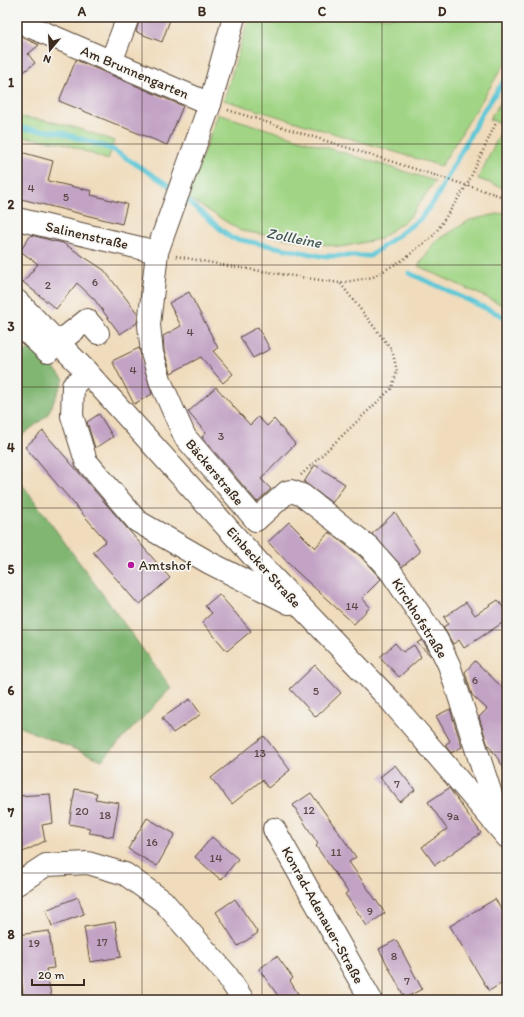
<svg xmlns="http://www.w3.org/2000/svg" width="524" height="1017" font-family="Itim,sans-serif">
	<rect width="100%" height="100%" fill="#f6f6f2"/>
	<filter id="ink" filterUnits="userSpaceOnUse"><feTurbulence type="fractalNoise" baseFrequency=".025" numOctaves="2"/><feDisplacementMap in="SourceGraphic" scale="8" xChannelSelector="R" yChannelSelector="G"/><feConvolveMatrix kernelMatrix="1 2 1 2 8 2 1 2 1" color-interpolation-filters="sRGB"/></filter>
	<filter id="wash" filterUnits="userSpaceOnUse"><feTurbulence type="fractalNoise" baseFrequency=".012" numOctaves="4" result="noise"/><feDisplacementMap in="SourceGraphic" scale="16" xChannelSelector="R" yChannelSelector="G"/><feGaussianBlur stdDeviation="0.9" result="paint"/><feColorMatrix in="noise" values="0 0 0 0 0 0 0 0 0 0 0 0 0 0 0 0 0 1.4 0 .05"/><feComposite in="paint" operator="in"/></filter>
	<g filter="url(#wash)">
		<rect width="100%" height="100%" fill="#f0dcbc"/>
		<g fill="#a1d585" stroke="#6e8052">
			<path d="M249,17H507V60L441,166L224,100Z"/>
			<path d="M507,93V189L478,179L504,125L489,119Z"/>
			<path d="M218,114L435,181L410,217L380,239L341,247L241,231L187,197Z"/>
			<path d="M17,117C51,119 83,129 114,141L108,160L63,143L17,136Z"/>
			<path d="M507,212V307L418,266L435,242L470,220Z"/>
		</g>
		<g fill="#80b672" stroke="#5e7048">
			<path d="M33,347L64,379L47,416L17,439V348L24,352Z"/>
			<path d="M17,477L171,688L102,760L17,726Z"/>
		</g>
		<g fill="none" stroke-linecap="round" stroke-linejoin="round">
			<g stroke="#5dc7d7" stroke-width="5">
				<path d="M17,128L59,132L112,149L173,188"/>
				<path d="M182,196L231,238L321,256H370L420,219L435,200L482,113L507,77"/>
				<path d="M409,273L507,318"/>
			</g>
		</g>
		<g id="blocks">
			<g fill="#c3a3c5">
				<path d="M140,17H171L162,42L136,32Z"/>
				<path d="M17,35L39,45L28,54L35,63L17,77Z"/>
				<path d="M76,60L183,106L167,145L59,101Z"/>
				<path d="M17,151L53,161L48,181L92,191L91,195L127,204L122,224L17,198Z"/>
				<path d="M31,235L50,240L53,242L54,241L63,243L104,270L138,314L137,323L120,334L94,299L77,283L56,309L23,282L38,264L20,251Z"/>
				<path d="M189,292L218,348L213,351L233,374L223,383L201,357L171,373L164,351L163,336L181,326L169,303Z"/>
				<path d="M258,327L270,349L253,358L240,337Z"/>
				<path d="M139,348L152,394L134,404L112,361Z"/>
				<path d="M216,387L250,425L258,417L267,426L274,419L295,444L261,479L271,489L257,502L202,437L206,433L188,412Z"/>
				<path d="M99,414L113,437L95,448L87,422Z"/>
				<path d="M43,431L170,578L139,605L93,552L106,541L25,447Z"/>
				<path d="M315,465L345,484L332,503L304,482Z"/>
				<path d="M395,512L420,552L402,567L372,534Z"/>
				<path d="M289,522L315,548L329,532L360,556L381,579L362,598L370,607L354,624L295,570L268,542Z"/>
				<path d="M219,594L251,631L227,651L202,622L212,613L205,606Z"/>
				<path d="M498,600L507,613V620L464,648L459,640L453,644L443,627L448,624L444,617L466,602L475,615Z"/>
				<path d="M422,640L426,646L431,656L417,643Z"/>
				<path d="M395,643L403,652L414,645L421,657L399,677L380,657Z"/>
				<path d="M475,661L507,692V715L503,720L507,725V772L487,743L479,717L487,709L472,695L465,672Z"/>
				<path d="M315,665L341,693L316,717L290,689Z"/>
				<path d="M190,699L201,714L173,733L162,718Z"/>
				<path d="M450,709L462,747L451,753L445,745L450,741L436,716Z"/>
				<path d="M264,736L290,770L268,788L262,780L232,804L211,778Z"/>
				<path d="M395,765L415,790L400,802L380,777Z"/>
				<path d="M449,788L481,833L435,865L422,847L447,829L428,802Z"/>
				<path d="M75,789L97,793L95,799L119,803L113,837L89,833L90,828L69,824Z"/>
				<path d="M311,793L356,857L349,862L385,913L367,926L345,894L348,892L316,846L318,844L293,805Z"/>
				<path d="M50,794L53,823L42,825L45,841L17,855V796Z"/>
				<path d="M147,818L175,834L157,866L128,849Z"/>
				<path d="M212,837L238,859L221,880L195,857Z"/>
				<path d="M78,897L84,914L52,926L46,910Z"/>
				<path d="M235,899L258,933L238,946L216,912Z"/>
				<path d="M495,899L507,917V980L489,991L450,926Z"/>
				<path d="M115,922L121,957L90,962L84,927Z"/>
				<path d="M49,931L54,968L46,969L52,1000H24L17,952V935Z"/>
				<path d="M396,940L422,989L405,998L379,949Z"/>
				<path d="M277,956L293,978L290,981L302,1000H281L259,969Z"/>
			</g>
		</g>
	</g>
	<g filter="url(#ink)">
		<use href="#blocks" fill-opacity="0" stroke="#564536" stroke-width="1"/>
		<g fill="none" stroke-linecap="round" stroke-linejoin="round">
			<defs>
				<g id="minor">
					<path d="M234,17L210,104L157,252L149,325L152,353L161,383L185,437L256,520"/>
					<path d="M17,21L210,104"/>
					<path d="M111,62L128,17"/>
					<path d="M17,219L157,252"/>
					<path d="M17,301L87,372L260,564L390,700L507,837"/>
					<path d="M17,326L30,335L48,352"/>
					<path d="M58,343L87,320L98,333"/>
					<path d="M87,372L73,386L72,416L86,461L137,521L210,563L289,603"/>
					<path d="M256,520L287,492L291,491L302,495L369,547L391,572L437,640L449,665L500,822"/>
					<path d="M274,829L371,1000"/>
					<path d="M17,884L46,865L88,863L125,874L163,901L226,974L243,1000"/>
				</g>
			</defs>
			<use href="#minor" stroke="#564536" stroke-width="24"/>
			<g stroke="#564536" stroke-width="2.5" stroke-dasharray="1 3" stroke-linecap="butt">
				<path d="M228,110L507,198"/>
				<path d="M176,256L228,266L340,283L373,277L404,259L434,235L467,185L496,123"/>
				<path d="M301,475L392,388L397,371L392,350L340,283"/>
			</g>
			<use href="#minor" stroke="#fff" stroke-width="22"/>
		</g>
	</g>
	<path fill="none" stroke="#3b2a1e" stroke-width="1" stroke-opacity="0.55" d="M142,17V1000M262,17V1000M382,17V1000M17,144H507M17,265H507M17,387H507M17,508H507M17,630H507M17,752H507M17,873H507"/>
	<circle fill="#b5179e" stroke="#f6f6f2" stroke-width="1.5" cx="131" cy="565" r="4"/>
	<g text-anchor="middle" stroke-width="3.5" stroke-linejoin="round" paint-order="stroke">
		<g font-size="12" fill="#5d4848">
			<text x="31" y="192">4</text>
			<text x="66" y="201">5</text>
			<text x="95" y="286">6</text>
			<text x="48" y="289">2</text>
			<text x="190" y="336">4</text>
			<text x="133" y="374">4</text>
			<text x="221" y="440">3</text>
			<text x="352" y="610">14</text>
			<text x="475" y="684">6</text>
			<text x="316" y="695">5</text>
			<text x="260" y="757">13</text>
			<text x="397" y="788">7</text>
			<text x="309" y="814">12</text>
			<text x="82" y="815">20</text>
			<text x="105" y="819">18</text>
			<text x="453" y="820">9a</text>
			<text x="152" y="846">16</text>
			<text x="336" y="856">11</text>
			<text x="216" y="862">14</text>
			<text x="370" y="915">9</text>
			<text x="102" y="946">17</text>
			<text x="34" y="947">19</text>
			<text x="394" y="960">8</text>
			<text x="407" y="985">7</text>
		</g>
		<g font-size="14" fill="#3b2a1e" stroke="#f6f6f2">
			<text transform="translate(135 72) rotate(23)" y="5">Am Brunnengarten</text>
			<text transform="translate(87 235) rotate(13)" y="5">Salinenstraße</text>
			<text transform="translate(215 472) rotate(50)" y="5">Bäckerstraße</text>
			<text transform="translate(264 567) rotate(48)" y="5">Einbecker Straße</text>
			<text transform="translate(420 618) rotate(58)" y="5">Kirchhofstraße</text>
			<text transform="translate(323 915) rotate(61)" y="5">Konrad-Adenauer-Straße</text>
		</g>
		<g font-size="14" fill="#3b2a1e" stroke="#f6f6f2" text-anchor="start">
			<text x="139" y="570">Amtshof</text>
		</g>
		<g font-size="15" font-style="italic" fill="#455956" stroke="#f6f6f2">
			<text transform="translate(294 238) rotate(11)" y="5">Zollleine</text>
		</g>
	</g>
	<rect width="524" height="1017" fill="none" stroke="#f6f6f2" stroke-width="44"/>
	<g transform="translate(50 50) rotate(198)" stroke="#f6f6f2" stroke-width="3" paint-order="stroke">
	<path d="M0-3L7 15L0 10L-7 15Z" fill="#3b2a1e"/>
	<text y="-6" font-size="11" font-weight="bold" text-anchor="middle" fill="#3b2a1e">N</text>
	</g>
	<path d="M32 979v6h52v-6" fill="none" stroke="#3b2a1e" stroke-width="2"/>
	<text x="38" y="979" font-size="12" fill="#3b2a1e" stroke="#f6f6f2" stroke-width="3" paint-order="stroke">20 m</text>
	<rect x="22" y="22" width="480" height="973" fill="none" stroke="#3b2a1e" stroke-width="1.5"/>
	<g font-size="13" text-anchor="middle" font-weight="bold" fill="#3b2a1e">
		<text x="82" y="16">A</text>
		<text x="202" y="16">B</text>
		<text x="322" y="16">C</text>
		<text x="442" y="16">D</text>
		<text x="11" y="87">1</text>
		<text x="11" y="209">2</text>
		<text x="11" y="331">3</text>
		<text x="11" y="452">4</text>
		<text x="11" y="574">5</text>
		<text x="11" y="695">6</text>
		<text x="11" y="817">7</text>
		<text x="11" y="939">8</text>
	</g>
</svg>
